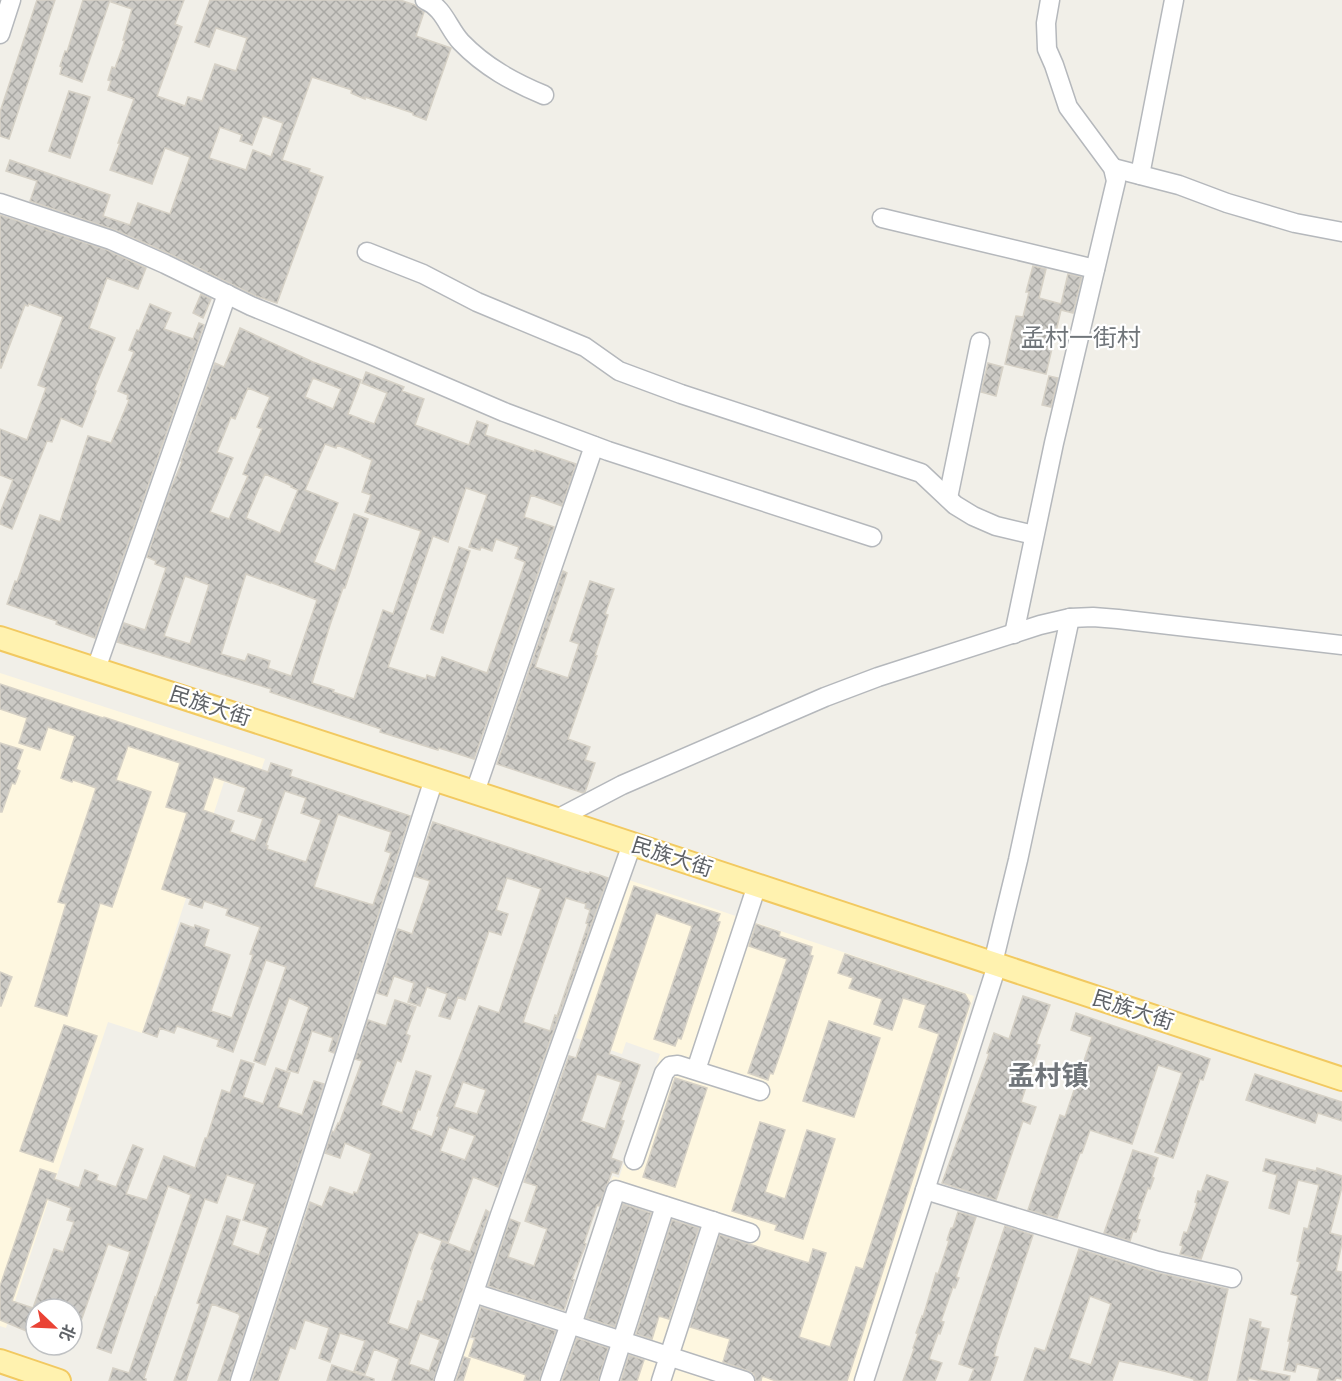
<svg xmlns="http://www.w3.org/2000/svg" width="1342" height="1381" font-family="'Varela Round','Noto Sans SC',sans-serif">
	<defs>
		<pattern id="building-cross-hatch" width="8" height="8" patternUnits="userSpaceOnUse" patternTransform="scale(1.5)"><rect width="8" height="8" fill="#cccac5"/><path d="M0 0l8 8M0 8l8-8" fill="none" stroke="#a9a8a4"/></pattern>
	</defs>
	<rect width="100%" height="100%" fill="#f1efe8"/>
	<g fill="#fef7e0">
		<path d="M0,673L265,759L254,791L224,782L142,1033L108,1022L6,1328L0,1326Z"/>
		<path d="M629,880L974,996L854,1381H450L464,1337L549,1367L613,1176L619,1178L660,1054L626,1042L622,1054L576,1038Z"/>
	</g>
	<g fill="url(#building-cross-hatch)" stroke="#d6d1c6" stroke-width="1.5" fill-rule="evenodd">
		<path d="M37,0H55L9,139L0,136V112Z"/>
		<path d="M83,0H110L82,82L60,74L62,67L60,66L65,51L67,52Z"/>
		<path d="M111,0H184L175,24L182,27L157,96L185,106L188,97L202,101L215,64L236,71L247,38L216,28L209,47L195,42L210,0H400L415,5L424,12L416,36L451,48L426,120L413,115V113L365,97V99L351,93L352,90L312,77L282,160L310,169L309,172L323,177L277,303L256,296L170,254L115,230L30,201L37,181L6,171L10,160L110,195L103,216L130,225L138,203L170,214L190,157L165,148L152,184L110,170L120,143H118L134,99L108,90L111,81L108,80L112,67L115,68L125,40H123L132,9L111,2ZM263,116L283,123L271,157L253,150L246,170L209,158L220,127L242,135L240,141L252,145Z"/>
		<path d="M69,91L90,97L70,158L49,151Z"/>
		<path d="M0,215L107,250L146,268L138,289L107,278L89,328L115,338L94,390L96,391L82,427L61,418L52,442L47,441L12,529L0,524V513L13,480L0,475V429L27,440L46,388L38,385L63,317L29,304L28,306L25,305L1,368H0Z"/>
		<path d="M1033,266L1046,269L1039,298L1061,304L1068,274L1082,277L1073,313L1061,310L1046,374L1005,364L1016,316L1023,317L1029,292H1026Z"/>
		<path d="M201,294L211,299L203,318L193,313Z"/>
		<path d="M150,304L171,313L164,329L193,339L199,323L204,325L95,638L56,624L57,621L7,604L15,581L17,582L40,515L60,522L88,436L111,443L129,400L127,399L128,395L118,391L134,352L129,350L137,330L139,331Z"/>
		<path d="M240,328L313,362L361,380L348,414L374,424L375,422L387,393L362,383L366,372L404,387L402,391L424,399L415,425L469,445L477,421L488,425L485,435L535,452V450L576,464L562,506L531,495L524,517L554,527L474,759L439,748L438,750L380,732L381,729L270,692L271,689L117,642L124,623L145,630L166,568L155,564L156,561L147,557L169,493L182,462L181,461L215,363L224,367ZM313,378L341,389L333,409L305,397ZM248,388L270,397L257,427L262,429L243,474L248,476L229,519L210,512L233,458L217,452L231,417L235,419ZM325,444L336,448L337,445L362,455V456L372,460L362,492L371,495L365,512L421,531L393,614L383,610L354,699L333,692L334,690L312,683L330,625L343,588H345L368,519L354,514L335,571L314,562L338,503L305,490ZM265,474L292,486L291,487L298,490L280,533L246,518ZM466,488L487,495L469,547L480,550L481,547L492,551L496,539L519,547L515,558L525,562L487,673L442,657L435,678L427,675L426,679L388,667L433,536L448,542ZM246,574L270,583V582L317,600L291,676L268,668L270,661L248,654L245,661L221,654ZM185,576L209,585L190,644L164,636Z"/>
		<path d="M988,363L1003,367L996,396L981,392Z"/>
		<path d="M1049,376L1058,378L1051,407L1042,405Z"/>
		<path d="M459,547L470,551L443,633L431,629Z"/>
		<path d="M563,571L567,573L535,667L568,678L579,644L570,641L590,581L614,589L605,614L608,615L595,655L597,656L568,739L590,747L585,760L595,763L585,792L583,793L497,764Z"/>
		<path d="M0,684L103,718L104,717L268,772L271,763L292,770L290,776L410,816L334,1053L329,1051L333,1038L312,1031L298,1073L287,1070L309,1007L289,998L265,1065L254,1061L286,967L266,960L233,1052L217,1046L219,1040L177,1026L174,1033L160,1028L157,1037L143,1032L181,923L194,928L195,925L209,930L204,946L230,955L211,1011L232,1018L253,955L250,954L260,927L226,915L228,909L204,901L202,908L189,904L191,899L162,889L187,813L166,807L180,763L128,746L116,780L151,792L112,907L100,903L67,1016L35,1006L66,904L58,902L96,788L73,780L72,782L61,778L75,736L48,727L40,750L19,743L27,718L0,709ZM214,777L246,788L238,811L263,819L255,841L230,832L234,821L203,810ZM285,791L306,798L301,813L321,820L306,862L267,849L268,846L266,845ZM338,814L391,832L385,851L391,853L373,905L314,887Z"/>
		<path d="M0,743L23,750L16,769L20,771L15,784L12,783L2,812H0Z"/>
		<path d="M433,822L589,874L590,872L608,878L498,1187L473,1177L448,1243L419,1232L413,1247L388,1323L408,1330L418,1301L422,1302L433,1270L431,1269L442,1241L470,1252L486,1210L489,1212L433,1381H392L399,1359L374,1349L365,1374L354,1371L365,1341L340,1333L330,1362L319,1358L329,1328L305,1320L295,1349L290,1347L278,1381H252L310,1202L322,1207L330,1187L353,1195L354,1192L357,1193L371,1154L345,1143L340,1158L325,1153L332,1131L334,1132L338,1123L339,1124L362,1061L355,1059L368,1020L386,1026L395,1000L416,1007L406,1034L410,1036L401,1062L397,1060L381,1105L402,1113L416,1071L431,1076L420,1110L418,1109L411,1129L432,1137L439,1117L437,1116L479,1006L499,1013L541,889L507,878L496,910L508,914L501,935L489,931L465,1000L458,997L450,1019L439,1016L447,994L427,987L420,1006L408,1002L414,983L394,976L387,996L377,993L398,929L412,934L430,881L414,876ZM566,898L586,904L585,908L590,910L586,923L588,924L557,1016L555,1015L550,1031L523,1022ZM463,1082L486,1090L477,1114L454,1107ZM449,1127L475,1136L465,1160L440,1151ZM420,1333L440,1340L429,1371L409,1364Z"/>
		<path d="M634,886L720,914L717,921L720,922L681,1039L678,1038L675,1046L654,1039L692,926L656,913L609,1054L640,1065L621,1120L624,1121L611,1158L622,1162L618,1174L612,1172L599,1206L597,1205L584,1243L586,1244L572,1279L574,1280L564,1310L488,1286L510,1219L520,1223L508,1257L534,1266L547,1229L525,1221L537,1186L524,1182L569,1056L576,1058ZM597,1074L621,1082L605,1129L581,1121Z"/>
		<path d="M756,924L780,932L779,936L812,947L810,955L813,956L784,1043L773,1074L770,1073L768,1080L748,1073L787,959L749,946Z"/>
		<path d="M845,954L965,994L970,1003L847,1381H776L762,1376L761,1381H756L754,1374L749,1371L723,1362L730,1339L690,1327L720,1235L809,1263L813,1249L826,1253L799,1337L830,1347L856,1267L863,1269L939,1034L919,1027L926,1005L903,998L892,1030L874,1024L882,999L849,988L853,978L838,973Z"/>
		<path d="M0,972L12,977L1,1006H0Z"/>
		<path d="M1023,996L1050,1005L1036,1044L1040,1045L1021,1102L1036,1107L1030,1124L1023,1121L996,1200L942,1183L989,1054L987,1053L994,1033L1009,1039Z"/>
		<path d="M1076,1013L1210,1059L1203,1080L1200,1079L1173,1158L1155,1152L1182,1073L1158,1065L1132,1144L1090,1130L1082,1153H1080L1057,1218L1028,1210L1060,1115L1065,1117L1092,1037L1071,1030Z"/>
		<path d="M829,1021L880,1038L854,1117L803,1101Z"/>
		<path d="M64,1025L97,1036L53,1162L20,1151Z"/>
		<path d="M241,1060L254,1064L243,1097L263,1104L276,1068L290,1073L278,1107L302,1115L314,1081L324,1084L229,1381H218L240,1316L239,1315V1314L212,1304L186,1381H174L200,1304L197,1303L227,1216L240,1220L232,1245L259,1255L268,1228L243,1220L255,1184L227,1175L217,1203L205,1199L144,1378L146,1379V1381H109L113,1368L129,1373L155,1297L156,1298L191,1195L168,1186L111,1353L97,1348L130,1252L108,1244L73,1344L72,1343V1309H35L36,1335L0,1320V1286L40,1169L56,1174L54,1179L79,1188L85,1170L98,1175L96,1180L116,1187L133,1145L143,1149L126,1194L147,1200L164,1156L195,1168L205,1138H207L222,1090L230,1093ZM47,1199L71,1208L67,1220L74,1222L63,1252L54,1249L33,1308L12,1301Z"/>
		<path d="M1255,1074L1342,1102V1121L1318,1113L1315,1123L1246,1100Z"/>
		<path d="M675,1078L707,1088L675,1187L643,1177Z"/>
		<path d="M760,1122L785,1130L765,1192L785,1199L807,1130L835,1139L803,1239L775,1230L777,1225L732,1211Z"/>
		<path d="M1133,1150L1158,1158L1152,1177L1154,1178L1150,1189L1148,1188L1137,1219L1140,1220L1136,1232L1133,1231L1130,1241L1104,1233Z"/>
		<path d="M1266,1159L1316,1171L1317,1168L1342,1176V1187L1330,1233L1342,1236V1243L1336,1271L1342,1272V1379L1336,1378L1335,1381H1317L1320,1369L1297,1364L1295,1372L1284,1370L1290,1341H1288L1298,1296L1291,1294L1300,1262L1297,1261L1304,1228L1308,1229L1319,1185L1298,1180L1289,1214L1269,1208L1277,1175L1263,1171Z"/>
		<path d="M1207,1175L1228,1182L1201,1259L1180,1254L1183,1246L1180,1245L1184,1232L1187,1233L1197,1203L1195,1202L1198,1191L1201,1192Z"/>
		<path d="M623,1204L651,1213L615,1327L586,1318Z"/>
		<path d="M958,1212L976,1217L956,1277L959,1278L955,1288L953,1287L941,1321L944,1322L940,1334L938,1333L929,1359L942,1363L935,1381H903L914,1349L913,1348L918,1334L916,1333L922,1316L923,1317L936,1273L938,1274L949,1241L947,1240L951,1228H953Z"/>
		<path d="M672,1220L699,1228L669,1319L659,1316L652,1339L636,1334Z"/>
		<path d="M1005,1226L1033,1235L997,1344L994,1356L998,1357L990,1381H969L974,1369L959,1364Z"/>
		<path d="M1079,1249L1155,1272L1228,1289L1207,1381H1194V1379L1164,1371L1119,1361L1112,1381H1024L1035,1348L1045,1351ZM1090,1296L1111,1304L1091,1365L1069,1358Z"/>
		<path d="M481,1307L556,1331L539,1381H524L526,1375L469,1356L475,1338L471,1337Z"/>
		<path d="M1250,1319L1261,1322L1260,1327L1269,1329L1260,1370L1290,1376L1289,1381H1262L1249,1378L1248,1381H1237Z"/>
		<path d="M577,1338L608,1348L598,1381H562Z"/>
		<path d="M629,1355L644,1360L637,1381H621Z"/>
		<path d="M464,1357L470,1359L463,1381H456Z"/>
		<path d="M332,1365L374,1379V1381H327Z"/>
	</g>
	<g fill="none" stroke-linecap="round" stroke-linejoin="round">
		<defs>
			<g id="minor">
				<path d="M425,0C444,8 448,28 461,42C485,67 513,82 544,95"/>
				<path d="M0,34L11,0"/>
				<path d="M1113,168L1179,185L1227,203L1295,223L1342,232"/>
				<path d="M1140,175L1174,0"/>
				<path d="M0,203L111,240L165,264L251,306L371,355L504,412L608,451L872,537"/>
				<path d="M882,218L1095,269"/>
				<path d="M367,252L423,274L477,302L585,347L619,371L681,394L921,473L955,505L973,516L996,526L1034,535"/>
				<path d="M948,498L980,342"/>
				<path d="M1014,634L1054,443L1116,181L1113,168L1068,107L1054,65L1047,49L1046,23L1050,0"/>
				<path d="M96,669L227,294"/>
				<path d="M475,792L594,446"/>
				<path d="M557,819L622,785L825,697L878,677L1040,625L1070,618L1093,617L1118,619L1342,645"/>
				<path d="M993,963L1018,860L1070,618"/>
				<path d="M696,1070L757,885"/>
				<path d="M634,1160L664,1073L670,1066L678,1065L760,1091"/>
				<path d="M925,1190L1158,1261L1232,1278"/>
				<path d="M474,1293L745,1381"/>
				<path d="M572,1325L616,1190L750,1233"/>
				<path d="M240,1381L434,779"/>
				<path d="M444,1381L500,1215L632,844"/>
				<path d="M550,1381L570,1324"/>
				<path d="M609,1381L665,1206"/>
				<path d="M661,1381L713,1221"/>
				<path d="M864,1381L997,965"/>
			</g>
			<g id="major">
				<path d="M0,638L578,826L1342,1079"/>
				<path d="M0,1361L59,1381"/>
			</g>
		</defs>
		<use href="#minor" stroke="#b5b8bc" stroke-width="21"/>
		<use href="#major" stroke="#f2c960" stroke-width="26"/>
		<use href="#minor" stroke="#fff" stroke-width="18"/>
		<use href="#major" stroke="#fff2af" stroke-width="22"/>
	</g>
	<g text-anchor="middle" stroke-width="4.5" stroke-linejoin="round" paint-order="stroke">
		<g font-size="21" fill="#5f6368" stroke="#fff">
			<text transform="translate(210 706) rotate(18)" y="7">民族大街</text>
			<text transform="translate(672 857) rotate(18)" y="7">民族大街</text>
			<text transform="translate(1133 1010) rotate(18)" y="7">民族大街</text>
		</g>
		<g font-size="24" fill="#70757a" stroke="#fff">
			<text x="1081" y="346">孟村一街村</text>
		</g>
		<g font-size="27" font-weight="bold" fill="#70757a" stroke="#fff">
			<text x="1048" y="1085">孟村镇</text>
		</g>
	</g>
	<g transform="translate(54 1327) rotate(113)"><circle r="28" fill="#ffffff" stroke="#bfc1c3" stroke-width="1.5"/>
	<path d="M0-4.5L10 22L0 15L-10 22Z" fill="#ea4335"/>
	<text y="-9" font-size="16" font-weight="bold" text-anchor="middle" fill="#5f6368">北</text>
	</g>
</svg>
